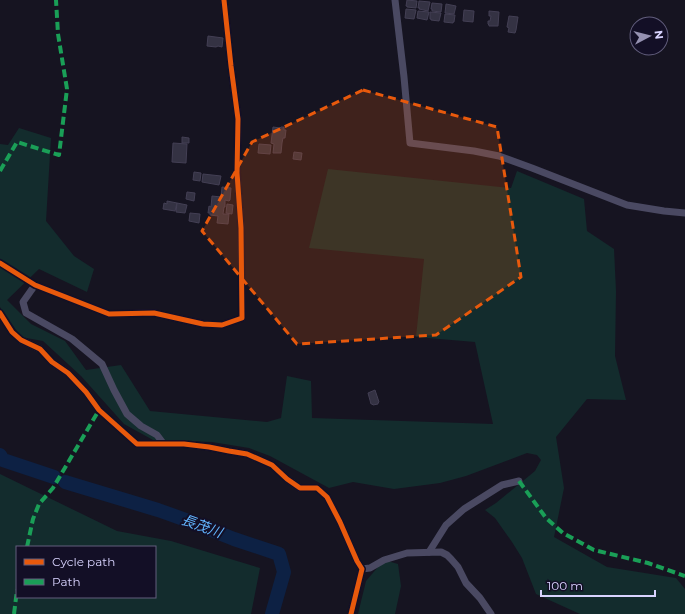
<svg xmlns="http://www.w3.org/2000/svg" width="685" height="614" font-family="Montserrat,'Noto Sans JP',sans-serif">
	<rect width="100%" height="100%" fill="#161421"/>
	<g fill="#132c2d" fill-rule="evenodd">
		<path d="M19,128L51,138L46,221L74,256L94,269L87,292L39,269L7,300L31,324L65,341L86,370L121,365L150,411L267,422L281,418L287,376L311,381L312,418L493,424L475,342L416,337L424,259L309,248L328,169L511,188L517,171L584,199L587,231L614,249L616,291L615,356L626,400L587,399L556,437L564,488L554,537L607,567L676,578L685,589V614H580L536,594L522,558L512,542L495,518L485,510L496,503L535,471L541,460L537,455L527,453L466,476L440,483L394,489L353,482L329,488L270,456L249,448L212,442L153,440L124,424L81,376L43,341L21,337L0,307V144L8,145Z"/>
		<path d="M0,474L117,531L171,541L260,568L251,614H0ZM17,547H155V597H17Z"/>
		<path d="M384,560L398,564L401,586L395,614H358L366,581Z"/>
	</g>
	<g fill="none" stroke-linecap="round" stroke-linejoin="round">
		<g stroke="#0d2144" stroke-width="14">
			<path d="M0,455L3,460L54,477"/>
			<path d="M65,482L158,510L186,520L234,539L279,554L284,572L272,614"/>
		</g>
	</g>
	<g fill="#343243" stroke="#433f54">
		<path d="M407,0L417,1L416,8L407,7V6H406Z"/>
		<path d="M419,1L430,2L428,11L419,9L420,8H418Z"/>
		<path d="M432,3L442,4L441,12L432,11V9H431Z"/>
		<path d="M446,4L456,6L454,14L445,13Z"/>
		<path d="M406,9L416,10L414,19L405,18Z"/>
		<path d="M464,10L474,11L473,22L463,21Z"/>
		<path d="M418,11L429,12L427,20L417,18Z"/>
		<path d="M489,11L499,12L498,26H489V25L488,24V21H490L491,16H489Z"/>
		<path d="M430,12L441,13L439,21L431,20V19H430Z"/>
		<path d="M445,14L455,15L454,22H453V23L444,22Z"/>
		<path d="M509,16L518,17L516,30L515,33L508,32L509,28L507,27Z"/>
		<path d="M208,36L223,38L222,47L218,46L216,47L207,46Z"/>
		<path d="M273,127L280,128L281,127H284V130H286L285,138H283L282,143L281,153H273L274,144L271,143Z"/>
		<path d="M182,137L189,138V143H182Z"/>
		<path d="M173,143L187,144L186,163L172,162Z"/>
		<path d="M259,144L271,145L270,154L258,153Z"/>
		<path d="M294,152L302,153L301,160L293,159Z"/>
		<path d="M194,172L201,173L200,181L193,180Z"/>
		<path d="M203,174L221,176L219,185L202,182Z"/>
		<path d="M222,187L231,188L230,200L229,201L225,200V207H224L223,214H229L228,224L217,223L218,216L210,215V213H208L209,206L211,207L212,196L221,197Z"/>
		<path d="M187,192L195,193L194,201L186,199Z"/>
		<path d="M167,201L177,203L175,211L163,209L164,203L167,204Z"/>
		<path d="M177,203L187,205L185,213L176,212Z"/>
		<path d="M227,204L233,205L232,214L226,213Z"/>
		<path d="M190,213L200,214L199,223L189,221Z"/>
		<path d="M375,390L379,402L378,403V404L373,405L372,404H371L368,393Z"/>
	</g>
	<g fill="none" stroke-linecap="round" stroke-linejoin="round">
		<g stroke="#4a4962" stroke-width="7">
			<path d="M395,0L404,77L410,143L474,151L499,156L532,168L627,205L664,211L685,213"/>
			<path d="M0,263L35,285L109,314L154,313L203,324L222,325L242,318L241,228L237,173L238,119L231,66L224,0"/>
			<path d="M35,285L23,302L26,313L72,339L102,364L114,390L127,414L141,426L157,435L163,443"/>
			<path d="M0,313L12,332L21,340L40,349L52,362L68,373L86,392L99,410L137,444H184L209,447L229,451L247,454L272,465L287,479L300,488H317L327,497L340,522L357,561L362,569L351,614"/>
			<path d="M429,552L446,525L464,509L502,485L519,481"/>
			<path d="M362,569L370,568L384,560L407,553L441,552L447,555L451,559L458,567L466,583L480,598L491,614"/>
		</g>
		<g stroke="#1a9f57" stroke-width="4" stroke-dasharray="8 4" stroke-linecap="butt">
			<path d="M0,171L17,142L59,155L67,89L58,34L56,0"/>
			<path d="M519,481L546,518L563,533L594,550L648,563L685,576"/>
			<path d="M27,547L33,519L39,504L53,488L99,410"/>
			<path d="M14,614L17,590"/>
		</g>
		<defs>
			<g id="cycleway">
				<path d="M0,263L35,285L109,314L154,313L203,324L222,325L242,318L241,228L237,173L238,119L231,66L224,0"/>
				<path d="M0,313L12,332L21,340L40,349L52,362L68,373L86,392L99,410L137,444H184L209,447L229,451L247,454L272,465L287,479L300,488H317L327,497L340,522L357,561L362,569L351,614"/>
			</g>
		</defs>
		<use href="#cycleway" stroke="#130f26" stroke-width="8"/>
		<use href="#cycleway" stroke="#e8590c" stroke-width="5"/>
	</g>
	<path fill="#e8590c" fill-opacity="0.2" stroke="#e8590c" stroke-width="3" stroke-dasharray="8 5" stroke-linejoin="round" d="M363,90L497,127L521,277L436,335L297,344L202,231L252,142Z"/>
	<g text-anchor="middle" stroke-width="4" stroke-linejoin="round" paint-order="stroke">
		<g font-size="14" font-style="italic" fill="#62b6ff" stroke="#130f26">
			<text transform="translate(202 526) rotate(20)" y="5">長茂川</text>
		</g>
	</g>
	<rect x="16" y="546" width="140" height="52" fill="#130f26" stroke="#625e7d"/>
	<rect x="24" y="559" width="20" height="6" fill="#e8590c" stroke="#625e7d"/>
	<text x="52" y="566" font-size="12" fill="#d9d4ff">Cycle path</text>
	<rect x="24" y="579" width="20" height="6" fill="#1a9f57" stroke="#625e7d"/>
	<text x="52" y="586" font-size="12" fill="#d9d4ff">Path</text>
	<g transform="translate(649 36) rotate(83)"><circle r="19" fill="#130f26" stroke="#625e7d"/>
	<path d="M0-3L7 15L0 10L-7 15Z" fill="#9591b1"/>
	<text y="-6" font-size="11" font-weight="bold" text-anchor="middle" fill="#d9d4ff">N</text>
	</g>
	<path d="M541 590v6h114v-6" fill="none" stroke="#d9d4ff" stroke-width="2"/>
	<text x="547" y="590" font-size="12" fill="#d9d4ff" stroke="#130f26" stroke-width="3" paint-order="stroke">100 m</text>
</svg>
